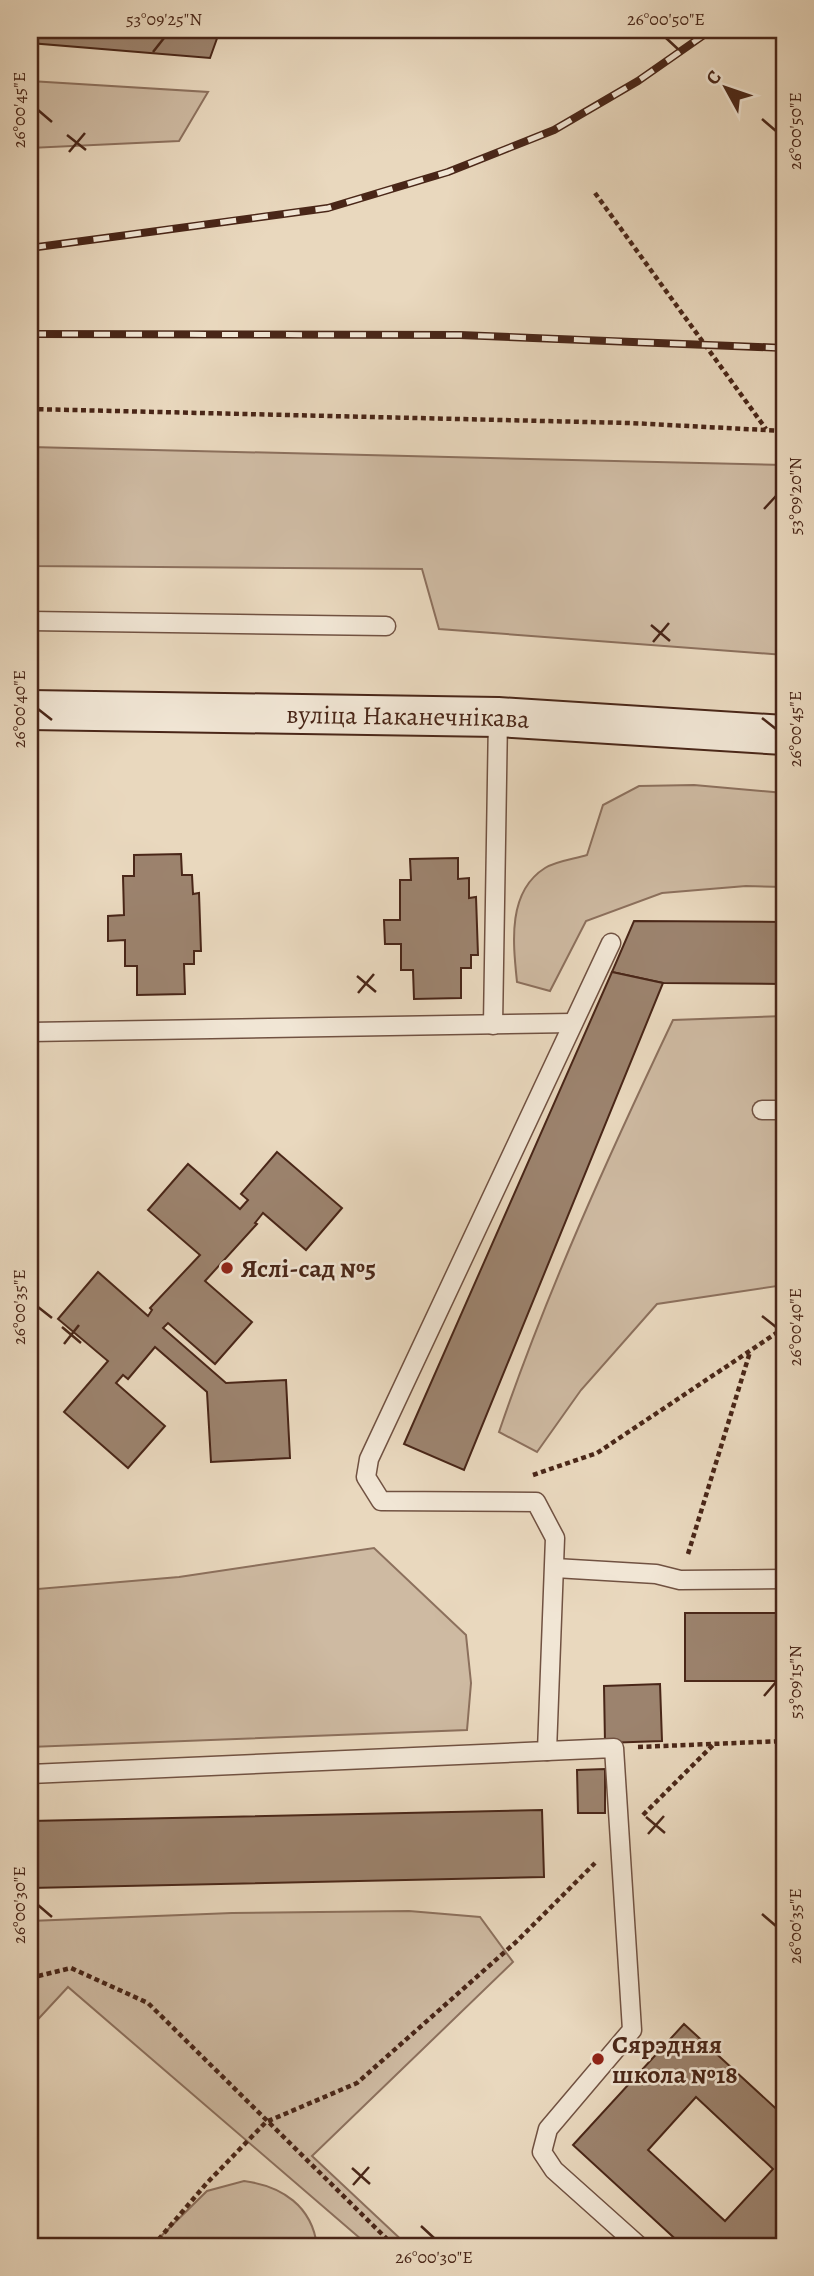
<svg xmlns="http://www.w3.org/2000/svg" width="814" height="2276" font-family="Alegreya,serif">
	<rect width="100%" height="100%" fill="#e9d8be"/>
	<filter id="stains"><feTurbulence type="fractalNoise" baseFrequency=".00286" numOctaves="4"/><feColorMatrix values="0 0 0 0 .2 0 0 0 0 .09 0 0 0 0 .02 0 0 0 .5 -.17"/></filter>
	<radialGradient id="worn" r=".72"><stop offset=".6" stop-color="#630" stop-opacity="0"/><stop offset="1" stop-color="#630" stop-opacity=".3"/></radialGradient>
	<g fill="#cebaa2" stroke="#8c705d" stroke-width="2">
		<path d="M30,81L208,92L179,141L30,148Z"/>
		<path d="M30,447L784,465V655L439,629L422,569L30,566Z"/>
		<path d="M694,785L784,793V887L746,886L662,893L586,921L550,991L517,982C513,943 507,892 545,868C556,861 574,859 587,855L603,805L639,786Z"/>
		<path d="M784,1016V1285L657,1304L581,1390L537,1452L499,1432C547,1291 609,1155 673,1020Z"/>
		<path d="M30,1539L38,1589L179,1577L374,1548L466,1635L471,1683L467,1730L30,1747Z"/>
		<path d="M409,1911L480,1917L513,1962L312,2156L408,2246H369L68,1987L30,2028V1921L232,1913Z"/>
		<path d="M244,2181C282,2186 312,2206 317,2246H151L207,2191Z"/>
	</g>
	<g fill="#9c836e" stroke="#492618" stroke-width="2" fill-rule="evenodd">
		<path d="M30,30H220L210,58L30,43Z"/>
		<path d="M181,854L182,875H192L193,894L199,893L201,951H194V964H184L185,994L137,995V966H125V940L108,941V916L124,915L123,876H134V855Z"/>
		<path d="M458,858V879L469,878V898L476,897L478,955H471V968H461V998L414,999L413,970H401V944H385L384,920H400V880H411L410,859Z"/>
		<path d="M634,921L784,922V984L663,983L612,972Z"/>
		<path d="M612,972L663,983L464,1470L404,1444Z"/>
		<path d="M277,1152L342,1208L306,1250L263,1213L255,1223L257,1224L205,1281L252,1322L215,1364L168,1323L163,1328L226,1383L286,1380L290,1458L211,1462L207,1392L155,1347L128,1379L123,1375L116,1383L165,1426L128,1468L64,1412L108,1361L58,1319L98,1272L148,1316L152,1310L150,1308L200,1255L148,1210L188,1164L240,1209L248,1200L241,1194Z"/>
		<rect x="685" y="1613" width="99" height="68"/>
		<path d="M660,1684L662,1741L605,1743L604,1686Z"/>
		<path d="M605,1769V1813H578L577,1770Z"/>
		<path d="M542,1810L544,1877L30,1888V1821Z"/>
		<path d="M684,2024L784,2116V2246H683L573,2145ZM696,2097L773,2169L725,2221L648,2150Z"/>
	</g>
	<g fill="none" stroke-linecap="round" stroke-linejoin="round">
		<defs>
			<g id="lane">
				<path d="M30,621L386,626"/>
				<path d="M493,1025L498,717"/>
				<path d="M30,1032L573,1023"/>
				<path d="M762,1110H784"/>
				<path d="M555,1568L656,1574L680,1580L784,1579"/>
				<path d="M547,1751L614,1748L632,2030L548,2129L542,2152L554,2170L639,2246"/>
				<path d="M30,1774L547,1751L555,1538L536,1502L381,1501L366,1477L369,1459L611,943"/>
			</g>
			<g id="secondary">
				<path id="s1" d="M30,710L498,717L784,735"/>
			</g>
		</defs>
		<use href="#lane" stroke="#715242" stroke-width="21"/>
		<use href="#secondary" stroke="#492618" stroke-width="42"/>
		<g stroke="#492618" stroke-width="4.5" stroke-dasharray="5 3.5" stroke-linecap="butt">
			<path d="M595,193L766,429"/>
			<path d="M30,409L630,423L784,431"/>
			<path d="M533,1475L597,1453L784,1328"/>
			<path d="M688,1554L750,1352"/>
			<path d="M638,1747L784,1741"/>
			<path d="M643,1815L714,1744"/>
			<path d="M30,1978L71,1968L148,2003L394,2246"/>
			<path d="M153,2246L206,2184L266,2122L357,2083L516,1942L595,1863"/>
		</g>
		<use href="#lane" stroke="#f1e6d5" stroke-width="18"/>
		<use href="#secondary" stroke="#f1e6d5" stroke-width="38"/>
		<defs>
			<g id="rail">
				<path d="M30,248L328,208L448,172L554,130L638,81L711,30"/>
				<path d="M30,334L460,335L784,348"/>
			</g>
		</defs>
		<use href="#rail" stroke="#492618" stroke-width="8"/>
		<use href="#rail" stroke="#f1e6d5" stroke-width="5" stroke-dasharray="16" stroke-linecap="butt"/>
	</g>
	<path fill="none" stroke="#492618" stroke-width="2.5" d="M666,38L679,50M153,52L164,38M38,110L52,122M762,119L776,131M67,135L86,150M69,152L85,133M764,509L776,496M651,625L670,641M653,642L669,623M38,709L52,720M762,718L776,729M357,976L376,992M358,993L374,974M38,1307L52,1318M762,1316L776,1327M62,1327L81,1343M64,1344L79,1325M764,1696L776,1682M646,1817L665,1833M648,1834L664,1816M38,1905L52,1917M762,1914L776,1926M352,2168L370,2184M353,2185L369,2167M421,2226L434,2238"/>
	<g fill="#8f2418" stroke="#f1e6d5" stroke-width="2.5">
		<circle cx="227" cy="1268" r="7"/>
		<circle cx="598" cy="2059" r="7"/>
	</g>
	<g text-anchor="middle" stroke-width="5" stroke-linejoin="round" paint-order="stroke">
		<g font-size="26" fill="#492618" stroke="#f1e6d5">
			<text dy="9" stroke="none"><textPath href="#s1" startOffset="378">вуліца Наканечнікава</textPath></text>
		</g>
		<g font-size="26" font-weight="bold" fill="#492618" stroke="#f1e6d5" text-anchor="start">
			<text x="241" y="1277">Яслі-сад №5</text>
			<text x="612" y="2053">Сярэдняя<tspan x="612" dy="30">школа №18</tspan></text>
		</g>
	</g>
	<rect width="814" height="2276" fill="none" stroke="#e9d8be" stroke-width="77"/>
	<g transform="translate(726 88) rotate(310)" stroke="#f1e6d5" stroke-width="5" paint-order="stroke">
	<path d="M0-5L12 26L0 18L-12 26Z" fill="#492618"/>
	<text y="-10" font-size="19" font-weight="bold" text-anchor="middle" fill="#492618">С</text>
	</g>
	<rect x="38" y="38" width="738" height="2200" fill="none" stroke="#492618" stroke-width="2.5"/>
	<g font-size="18" text-anchor="middle" fill="#492618">
		<text x="164" y="25">53°09'25"N</text>
		<text x="666" y="25">26°00'50"E</text>
		<text transform="translate(19 110) rotate(-90)" y="6">26°00'45"E</text>
		<text transform="translate(795 131) rotate(-90)" y="6">26°00'50"E</text>
		<text transform="translate(795 496) rotate(-90)" y="6">53°09'20"N</text>
		<text transform="translate(19 709) rotate(-90)" y="6">26°00'40"E</text>
		<text transform="translate(795 729) rotate(-90)" y="6">26°00'45"E</text>
		<text transform="translate(19 1307) rotate(-90)" y="6">26°00'35"E</text>
		<text transform="translate(795 1327) rotate(-90)" y="6">26°00'40"E</text>
		<text transform="translate(795 1682) rotate(-90)" y="6">53°09'15"N</text>
		<text transform="translate(19 1905) rotate(-90)" y="6">26°00'30"E</text>
		<text transform="translate(795 1926) rotate(-90)" y="6">26°00'35"E</text>
		<text x="434" y="2263">26°00'30"E</text>
	</g>
	<rect width="100%" height="100%" filter="url(#stains)"/>
	<rect width="100%" height="100%" fill="url(#worn)"/>
</svg>
